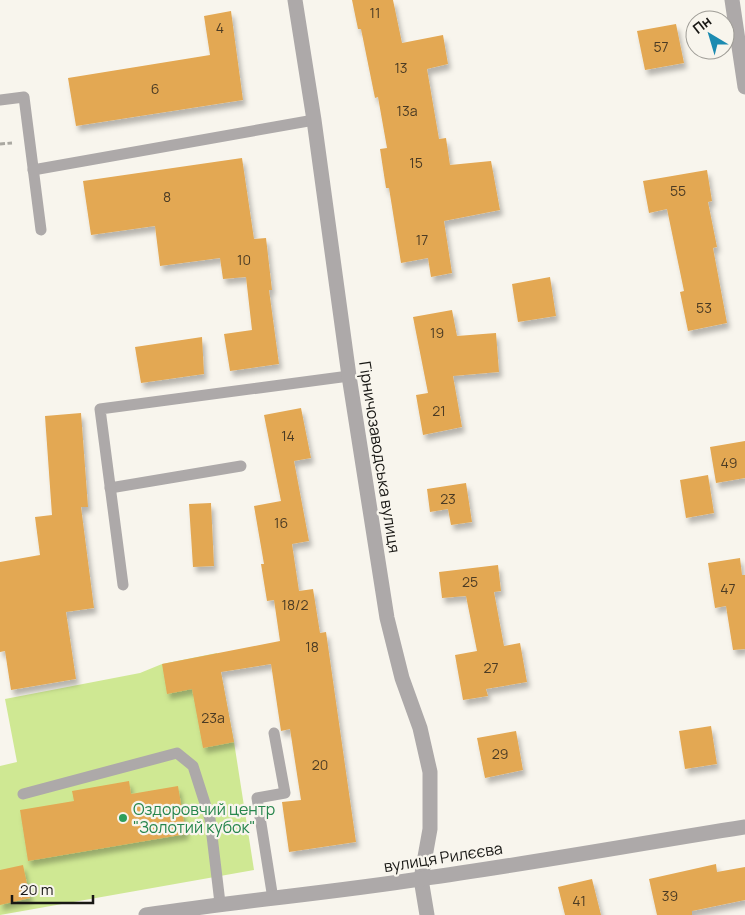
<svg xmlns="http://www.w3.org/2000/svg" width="745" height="915" font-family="Manrope,sans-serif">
	<defs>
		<filter id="shadow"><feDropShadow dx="3" dy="5.5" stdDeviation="2.5" flood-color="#0004"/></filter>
	</defs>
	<rect width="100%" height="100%" fill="#f8f5ed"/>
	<path fill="#cfe893" d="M217,653L234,742L254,870L0,915V766L17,762L5,699L140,673L162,664Z"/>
	<g fill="#e3a853" filter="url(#shadow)">
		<path d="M352,0H393L402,43L443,35L448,64L427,69L439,139L446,138L450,165L491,161L500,210L444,221L452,273L431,277L428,258L401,263L389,188H386L380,149L387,148L378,97L375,98L361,29H358Z"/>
		<path d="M231,11L243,100L76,126L68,78L210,55L204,16Z"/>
		<path d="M676,24L684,63L645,70L637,31Z"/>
		<path d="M242,158L254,239L266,238L272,290H269L279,364L230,371L224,334L252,330L246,277L223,279L220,258L160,266L155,226L91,235L83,181Z"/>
		<path d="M707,170L712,201L708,202L717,247L713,248L727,323L688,331L680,292L684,291L667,209L649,213L643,181Z"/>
		<path d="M550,277L556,316L518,322L512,284Z"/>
		<path d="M452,310L457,336L496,333L499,372L453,376L462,427L423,435L416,395L428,393L413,317Z"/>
		<path d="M202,337L204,374L141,383L135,347Z"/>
		<path d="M301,408L311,458L294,461L309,541L292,544L299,591L313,589L320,633L326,632L356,842L289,852L282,802L301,800L290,729L281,731L271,664L221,672L234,742L203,748L192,689L167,694L162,664L280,641L274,600L267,601L261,564H264L254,506L281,501L264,415Z"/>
		<path d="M81,413L88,507H81L94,608L66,612L76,679L11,690L5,651L0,652V562L40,555L35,517L52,515L45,416Z"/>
		<path d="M745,441V478L716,483L710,447Z"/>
		<path d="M708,475L714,513L686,518L680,480Z"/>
		<path d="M466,483L472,522L451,525L448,509L430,512L427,489Z"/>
		<path d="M211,503L214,566L193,567L189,504Z"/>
		<path d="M740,558L742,575H745V649L733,650L726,606L715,608L708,563Z"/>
		<path d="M498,565L501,591L494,592L504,646L520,643L527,682L486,689L488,696L463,700L455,655L477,651L466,596L442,598L439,572Z"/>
		<path d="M711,726L717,764L685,769L679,731Z"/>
		<path d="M516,731L523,770L485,778L477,738Z"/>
		<path d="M129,781L131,794L178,786L186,834L28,861L20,810L74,801L72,791Z"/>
		<path d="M716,864L717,872L745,867V900L692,911V915H657L649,879Z"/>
		<path d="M23,865L30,898L0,905V870Z"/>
		<path d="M592,879L601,915H565L558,887Z"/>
	</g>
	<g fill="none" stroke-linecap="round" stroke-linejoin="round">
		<path stroke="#aaa8a1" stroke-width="3" stroke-dasharray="5 2.5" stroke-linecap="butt" d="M0,144L12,143"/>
		<g stroke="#ada9a9" stroke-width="11">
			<path d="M0,100L24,97L41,230"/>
			<path d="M33,170L314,120"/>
			<path d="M110,488L241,466"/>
			<path d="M123,585L100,409L349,376"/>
			<path d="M23,794L177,753L193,766L210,819L220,903"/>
			<path d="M273,899L257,798L285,793L274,733"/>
		</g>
		<g stroke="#ada9a9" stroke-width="15">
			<path d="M295,0L314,120L349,376L387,618L402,678L420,728L430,772V829L421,879L427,915"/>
			<path d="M732,0L745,87"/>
			<path d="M146,915C237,901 329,893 420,879C528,864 637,844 745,827"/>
		</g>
	</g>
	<circle fill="#2e9e5b" stroke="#f8f5ed" stroke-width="2" cx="123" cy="818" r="5"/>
	<g text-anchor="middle" stroke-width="4.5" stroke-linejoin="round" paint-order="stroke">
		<g font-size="14" fill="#4b3b24">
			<text x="375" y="18">11</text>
			<text x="220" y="33">4</text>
			<text x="661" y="52">57</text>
			<text x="401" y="73">13</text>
			<text x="155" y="94">6</text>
			<text x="407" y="116">13а</text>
			<text x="416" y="168">15</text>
			<text x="678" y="196">55</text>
			<text x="167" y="202">8</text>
			<text x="422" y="245">17</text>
			<text x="244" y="265">10</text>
			<text x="704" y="313">53</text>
			<text x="437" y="338">19</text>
			<text x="439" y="416">21</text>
			<text x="288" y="441">14</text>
			<text x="729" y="468">49</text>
			<text x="448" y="504">23</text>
			<text x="281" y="528">16</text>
			<text x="470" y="587">25</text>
			<text x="728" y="594">47</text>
			<text x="295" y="610">18/2</text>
			<text x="312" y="652">18</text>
			<text x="491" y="673">27</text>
			<text x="213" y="723">23а</text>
			<text x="500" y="759">29</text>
			<text x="320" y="770">20</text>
			<text x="670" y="901">39</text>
			<text x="579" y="906">41</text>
		</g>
		<g font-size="16" fill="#181714" stroke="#f8f5ed">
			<text transform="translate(380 457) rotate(81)" y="6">Гірничозаводська вулиця</text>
			<text transform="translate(443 857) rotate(-9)" y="6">вулиця Рилєєва</text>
		</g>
		<g font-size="16" fill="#27864d" stroke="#f8f5ed" text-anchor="start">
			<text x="133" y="815">Оздоровчий центр<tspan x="133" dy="18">"Золотий кубок"</tspan></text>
		</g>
	</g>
	<g transform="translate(710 35) rotate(322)"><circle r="24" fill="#f8f5ed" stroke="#9e9c96"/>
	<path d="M0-4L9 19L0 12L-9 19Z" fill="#1c8bb1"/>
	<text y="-8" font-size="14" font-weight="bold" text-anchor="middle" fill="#181714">Пн</text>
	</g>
	<path d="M12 895v8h81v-8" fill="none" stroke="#181714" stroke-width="2.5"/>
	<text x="20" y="895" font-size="15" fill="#181714" stroke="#f8f5ed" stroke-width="4" paint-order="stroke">20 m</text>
</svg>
